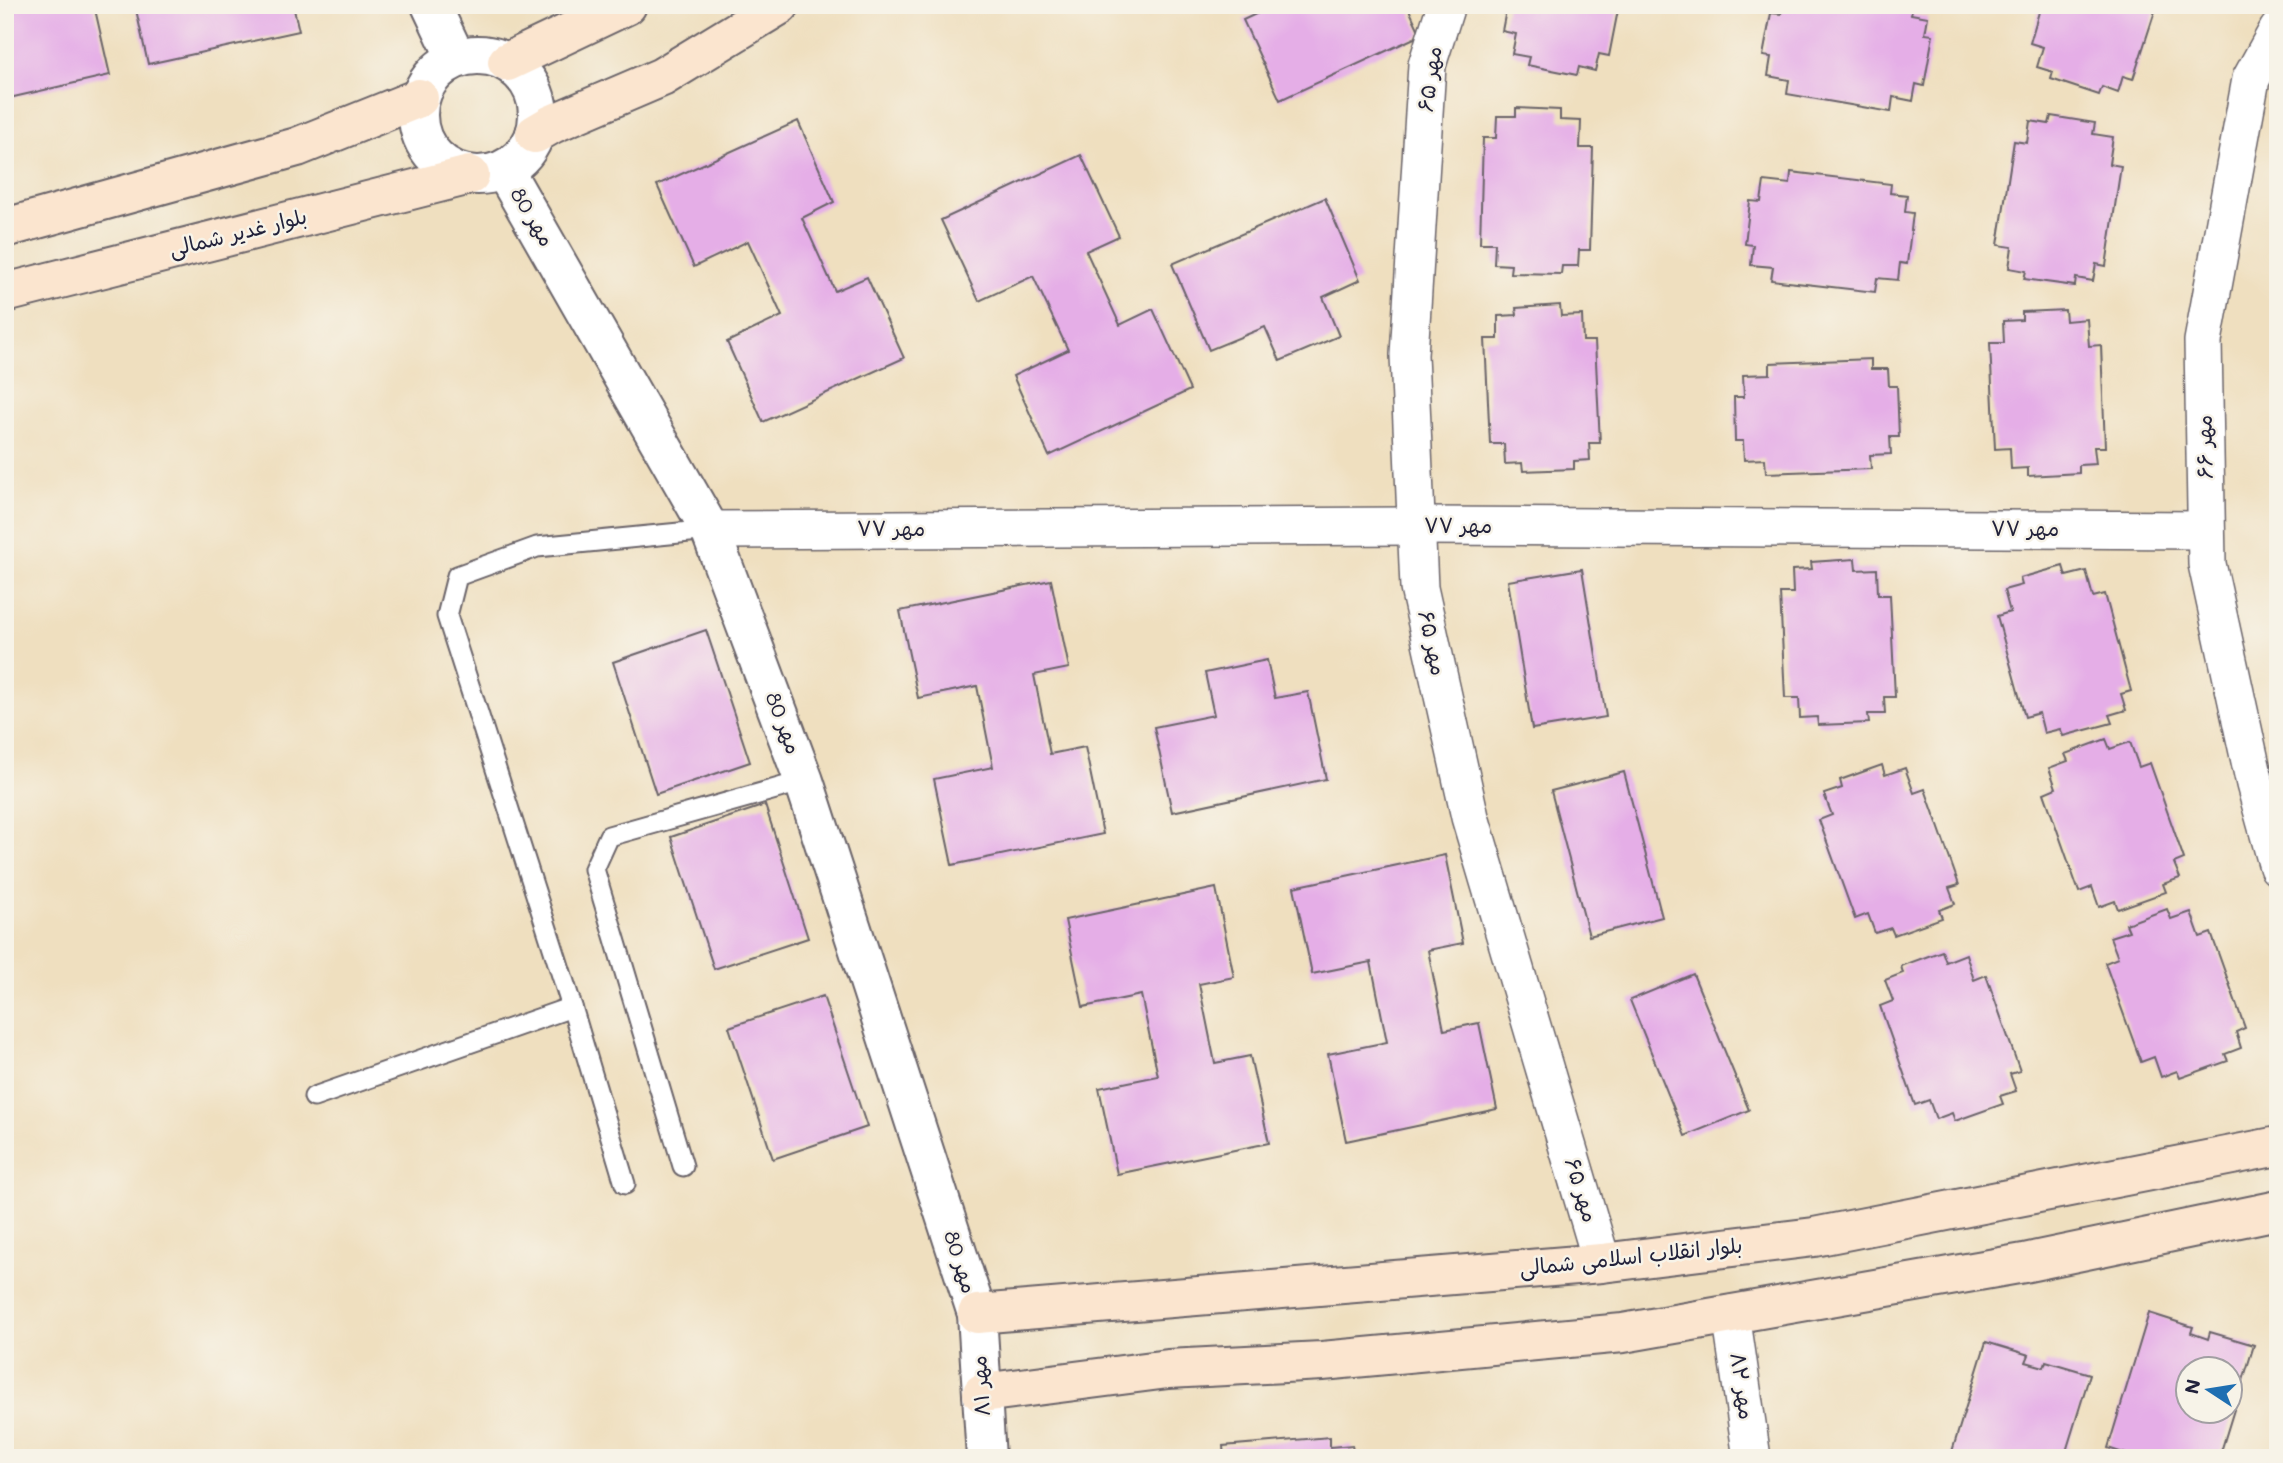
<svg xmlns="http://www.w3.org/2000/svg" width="2283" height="1463" font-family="Mali,'Playpen Sans Arabic',sans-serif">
	<rect width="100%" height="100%" fill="#f7f3e8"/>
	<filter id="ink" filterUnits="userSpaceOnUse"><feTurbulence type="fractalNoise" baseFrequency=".0143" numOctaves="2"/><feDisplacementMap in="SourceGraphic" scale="14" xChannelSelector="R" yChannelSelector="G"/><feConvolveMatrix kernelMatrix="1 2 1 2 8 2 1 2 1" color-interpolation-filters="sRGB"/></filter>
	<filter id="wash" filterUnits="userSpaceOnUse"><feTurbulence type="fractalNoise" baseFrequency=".00686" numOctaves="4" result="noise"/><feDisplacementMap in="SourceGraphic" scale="28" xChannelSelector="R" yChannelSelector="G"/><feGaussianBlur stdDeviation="1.57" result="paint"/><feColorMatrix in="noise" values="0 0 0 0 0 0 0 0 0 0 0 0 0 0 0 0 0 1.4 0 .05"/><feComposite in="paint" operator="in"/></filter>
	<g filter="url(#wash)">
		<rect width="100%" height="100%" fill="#efdfbf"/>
		<g id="blocks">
			<g fill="#e5aee7" fill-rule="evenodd">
				<path d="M5,5H94L110,75L5,99Z"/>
				<path d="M135,5H293L299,31L148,64Z"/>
				<path d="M1275,5H1407L1421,35L1280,100L1243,20Z"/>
				<path d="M1507,5H1619L1609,56L1599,54L1595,71L1579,67L1577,75L1527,65L1529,57L1512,54L1516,34L1502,31Z"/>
				<path d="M1783,5H1913L1911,14L1928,17L1925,34L1933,35L1924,86L1916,84L1913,101L1893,97L1891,112L1787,94L1789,80L1768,76L1771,57L1763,56L1771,13L1781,14Z"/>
				<path d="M2041,5H2157L2133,79L2123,76L2118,93L2102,87L2099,95L2051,79L2053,72L2037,67L2043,47L2030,43Z"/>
				<path d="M1516,108L1560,110V120L1581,121L1580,148H1593L1590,250H1579L1578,266H1562L1561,274L1510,273L1511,265L1494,264L1495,243H1480L1483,138H1496L1497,116H1516Z"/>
				<path d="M2051,116L2095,123L2093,134L2113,137L2109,164L2121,166L2106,266L2096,264L2093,281L2076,278L2075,286L2024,279L2026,271L2009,268L2012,247L1998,245L2014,141L2027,143L2030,121L2049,124Z"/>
				<path d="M798,121L834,202L802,218L835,291L867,277L904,358L763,422L727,342L782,316L748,241L694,267L657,185Z"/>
				<path d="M1081,155L1119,236L1086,251L1120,325L1153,309L1190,390L1049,456L1013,376L1068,350L1033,276L979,301L941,220Z"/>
				<path d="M1791,172L1891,184L1890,193L1907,195L1905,212L1913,213L1907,264L1900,263L1898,280L1877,278L1875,292L1771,280L1773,267L1751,265L1753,245L1745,244L1750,201L1761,202L1764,181L1790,184Z"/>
				<path d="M1325,198L1360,280L1323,297L1339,336L1280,361L1265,327L1209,350L1172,264Z"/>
				<path d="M1560,305L1561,316L1582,315L1583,341H1595L1600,443H1589L1590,460L1574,461V469L1523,471L1522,463L1505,464L1504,444H1490L1485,339H1498V316L1517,315L1516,308Z"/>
				<path d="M2065,310L2066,321L2087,319L2089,346L2101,345L2105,447H2094L2096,464L2079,465V473L2028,476V468L2011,469L2010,448L1995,449L1990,343H2004L2003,321L2022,320V312Z"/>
				<path d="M1871,359V369H1888L1889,386H1897L1899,437H1890L1891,454L1870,455L1871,469L1766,473L1765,459L1744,460L1743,441H1735L1734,397H1744L1743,375L1770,374V363Z"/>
				<path d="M1855,559L1856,570L1877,569L1878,595H1890L1895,697H1884L1885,714H1868L1869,723L1818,725L1817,717L1800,718L1799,698H1785L1780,593H1793L1792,570L1812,569L1811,562Z"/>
				<path d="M2063,566L2066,576L2086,571L2093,597L2105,594L2131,691L2121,694L2126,710L2109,715L2112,723L2063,736L2060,729L2044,733L2039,713L2025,717L1997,616L2010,612L2004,590L2022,585L2020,578Z"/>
				<path d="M1582,569L1606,717L1532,729L1508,581Z"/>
				<path d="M1051,580L1069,668L1034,675L1050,754L1085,747L1103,834L952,865L934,779L993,767L977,686L918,698L900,611Z"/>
				<path d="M706,630L750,762L656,794L613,662Z"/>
				<path d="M1267,660L1275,698L1308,692L1326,779L1172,812L1154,727L1214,715L1205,673Z"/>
				<path d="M2106,739L2110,749L2130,742L2139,767L2150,763L2184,859L2174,863L2180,878L2163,884L2166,892L2118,909L2115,901L2099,907L2092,887L2079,892L2044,793L2056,788L2049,768L2068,761L2065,754Z"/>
				<path d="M1882,765L1885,775L1905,768L1914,793L1925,789L1959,885L1949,888L1955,904L1939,910L1942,918L1894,935L1891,928L1875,933L1868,914L1855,919L1819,820L1832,815L1824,794L1842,788L1840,780Z"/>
				<path d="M1624,772L1662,917L1589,936L1551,791Z"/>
				<path d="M765,805L808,938L714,969L671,837Z"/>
				<path d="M1445,855L1463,943L1428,950L1444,1030L1479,1023L1497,1109L1346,1141L1328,1054L1387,1042L1371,962L1312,974L1294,887Z"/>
				<path d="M1216,888L1234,977L1199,984L1215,1063L1250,1056L1269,1143L1117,1174L1099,1088L1158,1076L1141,995L1083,1007L1065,920Z"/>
				<path d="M2167,909L2171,919L2191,912L2200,937L2211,933L2245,1028L2236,1032L2241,1048L2225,1054L2228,1061L2180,1078L2177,1071L2161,1077L2154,1057L2141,1062L2105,963L2118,958L2110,937L2129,931L2126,924Z"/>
				<path d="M1942,951L1946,962L1966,954L1974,980L1986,975L2020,1071L2010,1074L2016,1091L2000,1096L2003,1104L1955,1121L1952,1113L1936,1119L1929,1100L1915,1105L1880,1006L1893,1001L1885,980L1903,973L1901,966Z"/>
				<path d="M1693,974L1749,1110L1685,1136L1630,1000Z"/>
				<path d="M823,996L867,1127L773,1159L729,1027Z"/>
				<path d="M2149,1313L2193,1327L2191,1333L2208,1339L2210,1332L2254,1345L2219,1458L2156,1456L2155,1458H2138L2108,1448ZM2188,1368H2230V1410H2188Z"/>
				<path d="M1986,1342L2029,1355L2026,1362L2044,1367L2046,1361L2090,1374L2064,1458H1950Z"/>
				<path d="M1330,1437V1447L1352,1445L1354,1458H1224L1223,1446Z"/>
			</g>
		</g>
	</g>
	<g filter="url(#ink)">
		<use href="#blocks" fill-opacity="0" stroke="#6a6469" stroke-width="2"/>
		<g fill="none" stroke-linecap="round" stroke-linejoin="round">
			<defs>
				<g id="service">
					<path d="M314,1097L572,1007"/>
					<path d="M683,1166L594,869L609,836L804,781"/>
					<path d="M625,1184L572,1007L447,616L457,576L537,547L710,530"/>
				</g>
				<g id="minor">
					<path d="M1446,5L1427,65L1409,355L1419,588L1470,817L1602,1263"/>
					<path d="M2278,30L2251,79L2203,341L2207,564L2255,784L2278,867"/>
					<path d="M710,530L1416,526L2206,530"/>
					<path d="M1731,1314L1752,1458"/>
				</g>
				<g id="tertiary">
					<path d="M431,5L456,58"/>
					<circle cx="478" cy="115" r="60"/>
					<path d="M504,170L710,530L804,781L977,1314L986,1458"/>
				</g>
				<g id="secondary">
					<path d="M507,62L627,5"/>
					<path d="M535,134L552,124L662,77L780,5"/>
					<path d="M5,228L297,147L419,98"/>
					<path d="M5,293L470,175"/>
					<path d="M977,1314L1602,1263L1814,1237L2278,1146"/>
					<path d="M982,1393L1168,1369L1322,1361L1623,1333L2024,1263L2278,1210"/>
				</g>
			</defs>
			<use href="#service" stroke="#6a6469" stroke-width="23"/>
			<use href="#minor" stroke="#6a6469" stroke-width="40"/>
			<use href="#tertiary" stroke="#6a6469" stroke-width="42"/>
			<use href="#secondary" stroke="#6a6469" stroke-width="42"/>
			<use href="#service" stroke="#fff" stroke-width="19"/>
			<use href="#minor" stroke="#fff" stroke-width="37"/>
			<use href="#tertiary" stroke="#fff" stroke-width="38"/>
			<use href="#secondary" stroke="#fbe5cf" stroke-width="38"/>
		</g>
	</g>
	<g text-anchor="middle" stroke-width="5" stroke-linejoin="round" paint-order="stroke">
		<g font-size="21" fill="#22223b" stroke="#f7f3e8">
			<text transform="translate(1430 79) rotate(-82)" y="7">مهر ۶۵</text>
			<text transform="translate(532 217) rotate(59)" y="7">مهر 80</text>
			<text transform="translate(238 233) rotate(-14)" y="7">بلوار غدیر شمالی</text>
			<text transform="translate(2205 447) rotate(-91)" y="7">مهر ۶۶</text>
			<text x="1458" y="533">مهر ۷۷</text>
			<text x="891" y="536">مهر ۷۷</text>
			<text x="2025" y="536">مهر ۷۷</text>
			<text transform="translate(1432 643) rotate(78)" y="7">مهر ۶۵</text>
			<text transform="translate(783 723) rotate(69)" y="7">مهر 80</text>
			<text transform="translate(1581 1190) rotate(73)" y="7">مهر ۶۵</text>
			<text transform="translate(1631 1257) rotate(-6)" y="7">بلوار انقلاب اسلامی شمالی</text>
			<text transform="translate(960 1262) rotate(72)" y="7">مهر 80</text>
			<text transform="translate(981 1386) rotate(-94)" y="7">مهر ۸۱</text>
			<text transform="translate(1742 1386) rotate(82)" y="7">مهر ۸۲</text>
		</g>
	</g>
	<rect width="2283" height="1463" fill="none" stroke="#f7f3e8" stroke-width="28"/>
	<g transform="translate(2209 1390) rotate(282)"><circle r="33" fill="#f7f3e8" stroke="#a29fa3" stroke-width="2"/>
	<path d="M0-5L12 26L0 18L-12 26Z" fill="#1f6fb2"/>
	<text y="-10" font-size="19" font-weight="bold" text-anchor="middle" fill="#22223b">N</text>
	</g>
</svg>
